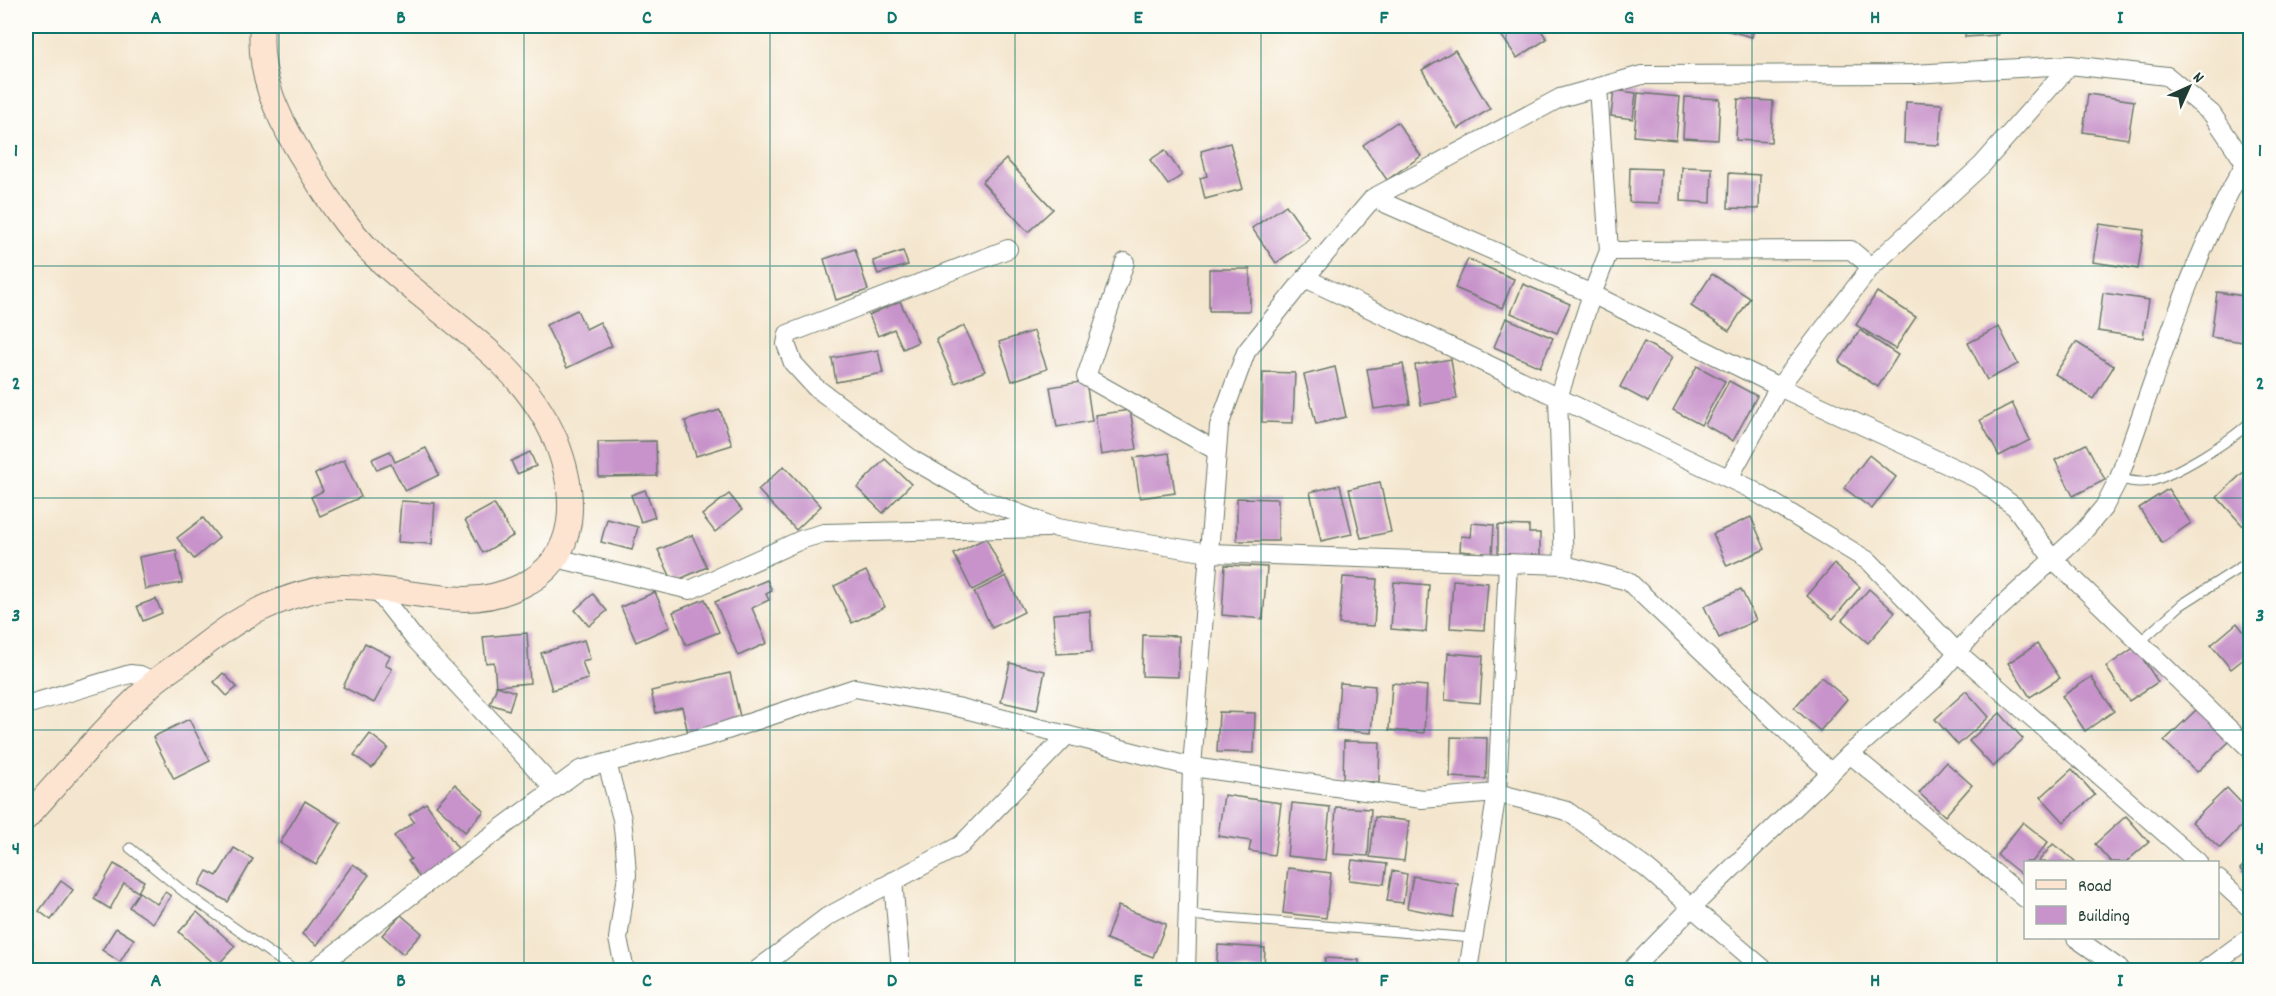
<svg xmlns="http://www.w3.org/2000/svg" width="2276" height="996" font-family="Dekko,sans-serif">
	<rect width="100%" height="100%" fill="#fdfcf7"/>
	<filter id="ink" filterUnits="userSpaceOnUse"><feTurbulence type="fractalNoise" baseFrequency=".0167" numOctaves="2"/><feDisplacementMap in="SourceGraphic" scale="12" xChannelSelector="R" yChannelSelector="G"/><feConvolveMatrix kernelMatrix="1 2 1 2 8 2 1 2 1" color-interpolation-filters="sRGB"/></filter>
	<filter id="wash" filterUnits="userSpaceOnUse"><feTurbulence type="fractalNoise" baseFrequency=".008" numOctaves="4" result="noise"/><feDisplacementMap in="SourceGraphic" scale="24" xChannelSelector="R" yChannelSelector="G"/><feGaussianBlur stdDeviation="1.35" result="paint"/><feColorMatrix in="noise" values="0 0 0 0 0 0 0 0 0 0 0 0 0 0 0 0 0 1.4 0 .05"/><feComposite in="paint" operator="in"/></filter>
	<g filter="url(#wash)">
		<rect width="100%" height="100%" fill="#f4e6ce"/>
		<g id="blocks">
			<g fill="#c793ca">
				<path d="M1502,26H1538L1547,39L1517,58L1497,29Z"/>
				<path d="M1718,26H1755L1752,37L1718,28Z"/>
				<rect x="1903" y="26" width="36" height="6"/>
				<rect x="1942" y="26" width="18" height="5"/>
				<path d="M1965,26H1998V35L1965,37Z"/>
				<path d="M1455,50L1490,109L1458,129L1422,70Z"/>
				<path d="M1614,90L1636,93L1633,119L1611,116Z"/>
				<path d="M1638,93L1680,97L1676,140L1634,136Z"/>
				<path d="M2088,94L2134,101L2128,139L2083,132Z"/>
				<path d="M1685,97L1720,99L1718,140L1683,138Z"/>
				<path d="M1738,99L1773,101L1771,142L1736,140Z"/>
				<path d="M1906,102L1942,104L1939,145L1904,143Z"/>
				<path d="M1397,122L1421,156L1387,180L1363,145Z"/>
				<path d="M1230,143L1243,189L1205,199L1200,178L1207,176L1201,151Z"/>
				<path d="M1165,150L1182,175L1168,185L1150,160Z"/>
				<path d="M1006,159L1053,209L1028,232L982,182Z"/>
				<path d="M1682,167L1712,168L1711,203L1681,201Z"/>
				<path d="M1630,168L1661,169L1659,203L1629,202Z"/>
				<path d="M1729,173L1760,175L1759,209L1728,208Z"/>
				<path d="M1286,205L1310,239L1276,263L1252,228Z"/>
				<path d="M2099,224L2144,230L2138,269L2093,262Z"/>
				<path d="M855,249L868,290L836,300L824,259Z"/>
				<path d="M903,251L908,265L878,274L873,261Z"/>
				<path d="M1468,259L1514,279L1502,308L1455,288Z"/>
				<rect x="1209" y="269" width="41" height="42"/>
				<path d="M1712,274L1750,298L1729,331L1691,306Z"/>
				<path d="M1523,284L1570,304L1557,333L1511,313Z"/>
				<path d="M1877,292L1916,317L1895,349L1856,325Z"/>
				<path d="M2217,292L2250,297L2249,343L2211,337Z"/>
				<path d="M2103,293L2149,300L2143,338L2098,331Z"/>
				<path d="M900,301L918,342L903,349L894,329L878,336L869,315Z"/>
				<path d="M577,310L586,329L600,322L612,346L567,368L546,325Z"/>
				<path d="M1506,318L1553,338L1540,367L1494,347Z"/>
				<path d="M964,326L985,371L955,383L936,339Z"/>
				<path d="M1999,327L2018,364L1987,380L1968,343Z"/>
				<path d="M1860,330L1898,355L1878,387L1839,362Z"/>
				<path d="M1034,331L1047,369L1012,381L999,342Z"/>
				<path d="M1644,342L1672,357L1648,402L1620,387Z"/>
				<path d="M2076,342L2114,366L2093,399L2055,374Z"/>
				<path d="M878,350L883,373L836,382L832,358Z"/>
				<path d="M1451,359L1457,399L1421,405L1415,365Z"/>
				<path d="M1403,364L1410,404L1374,409L1367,369Z"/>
				<path d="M1697,366L1725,381L1701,425L1673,410Z"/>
				<path d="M1335,367L1346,417L1316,424L1304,375Z"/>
				<path d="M1263,372L1295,373L1293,423L1262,422Z"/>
				<path d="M1086,381L1092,421L1057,427L1050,387Z"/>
				<path d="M1729,381L1757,396L1733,441L1705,425Z"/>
				<path d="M2012,403L2030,440L1999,456L1980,420Z"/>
				<path d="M720,410L732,445L696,456L685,421Z"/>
				<path d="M1130,410L1137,449L1101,455L1095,415Z"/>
				<path d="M656,441L657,476L599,477L598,442Z"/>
				<path d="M2086,444L2105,480L2073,496L2055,460Z"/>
				<path d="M426,448L439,475L405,491L391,464L377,470L372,459L390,451L395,462Z"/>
				<path d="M530,452L536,466L517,474L511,461Z"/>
				<path d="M1169,453L1175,493L1140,498L1134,458Z"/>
				<path d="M1869,455L1896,477L1872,509L1844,488Z"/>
				<path d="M885,459L911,484L883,513L857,488Z"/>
				<path d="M344,460L361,497L320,516L311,497L323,491L315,474Z"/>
				<path d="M784,466L821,506L796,530L758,490Z"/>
				<path d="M2250,466V519L2243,526L2217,497Z"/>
				<path d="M1380,482L1391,532L1361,538L1349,489Z"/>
				<path d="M1340,485L1352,534L1321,541L1310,492Z"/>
				<path d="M2168,489L2191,523L2162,543L2139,508Z"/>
				<path d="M645,490L655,517L641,522L631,495Z"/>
				<path d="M729,494L742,510L715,532L702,515Z"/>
				<path d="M1237,498L1278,499V541H1237Z"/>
				<path d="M401,501L435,503L432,544L398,542Z"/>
				<path d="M494,504L513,536L483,553L465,520Z"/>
				<path d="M1751,517L1765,549L1727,566L1713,534Z"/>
				<path d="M203,518L219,538L194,559L177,538Z"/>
				<path d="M607,519L638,527L632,550L601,542Z"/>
				<path d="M1472,523L1494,525L1492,554L1460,551L1461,536L1471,537Z"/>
				<path d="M1498,525L1529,526V533H1540V557L1498,556Z"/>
				<path d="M692,535L707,567L673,582L658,550Z"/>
				<path d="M986,538L1004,574L972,590L954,554Z"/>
				<path d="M176,550L182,583L145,589L139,557Z"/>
				<path d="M1834,564L1860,587L1833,619L1807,596Z"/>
				<path d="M1225,565L1267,567L1263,619L1222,615Z"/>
				<path d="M866,571L885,607L852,623L834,586Z"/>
				<path d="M1006,576L1024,612L992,628L974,592Z"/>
				<path d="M1343,577L1377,579L1374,626L1339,624Z"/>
				<path d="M767,580L772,591L766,594L769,600L752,608L767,643L738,656L715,602Z"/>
				<path d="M1453,580L1488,583L1484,630L1450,628Z"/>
				<path d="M1394,582L1429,585L1426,632L1391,629Z"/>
				<path d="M1741,589L1756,620L1719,638L1704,606Z"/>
				<path d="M1869,589L1895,612L1868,643L1842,620Z"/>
				<path d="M655,592L670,627L636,642L621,607Z"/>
				<path d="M593,594L607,611L589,626L575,610Z"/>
				<path d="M156,599L162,613L143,621L137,606Z"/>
				<path d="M705,599L719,632L686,645L673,612Z"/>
				<path d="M1090,611L1092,652L1056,654L1053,614Z"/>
				<path d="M2237,623L2250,640V654L2231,669L2211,645Z"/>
				<path d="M527,633L530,683L496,686L494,662L486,663L483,637Z"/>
				<path d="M1143,635L1179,636L1178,677L1142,676Z"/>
				<path d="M584,640L590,659L582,661L588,679L552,690L541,653Z"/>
				<path d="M365,643L390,656L385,665L392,669L374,703L343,687Z"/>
				<path d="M2037,644L2060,678L2030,697L2008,663Z"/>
				<path d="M2135,647L2158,682L2129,701L2106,667Z"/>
				<path d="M1448,653L1483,656L1480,703L1445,700Z"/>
				<path d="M1010,663L1045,671L1037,710L1001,702Z"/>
				<path d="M223,673L237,687L227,696L214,682Z"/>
				<path d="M730,673L741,721L688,733L682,707L656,713L651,691Z"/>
				<path d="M1821,677L1847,699L1820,731L1794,708Z"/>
				<path d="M2091,677L2114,711L2085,731L2062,696Z"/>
				<path d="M1340,683L1375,686L1371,733L1336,730Z"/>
				<path d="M1392,683L1427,686L1424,733L1389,730Z"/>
				<path d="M497,686L515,692L509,710L490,704Z"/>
				<path d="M1966,691L1989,717L1958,745L1935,719Z"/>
				<path d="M2198,708L2230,741L2197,772L2164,741Z"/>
				<path d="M1219,712L1255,713L1254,753L1217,752Z"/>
				<path d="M2000,713L2023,739L1993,767L1969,741Z"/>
				<path d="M189,719L210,761L174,779L153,737Z"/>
				<path d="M370,734L388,748L372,768L354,755Z"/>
				<path d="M1451,737L1487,738L1486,779L1450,777Z"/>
				<path d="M1344,741L1380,742L1379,782L1343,781Z"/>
				<path d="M1946,762L1972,785L1945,816L1919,793Z"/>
				<path d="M2072,769L2095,795L2064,822L2041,797Z"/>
				<path d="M455,784L484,811L465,832L436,805Z"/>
				<path d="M2227,788L2250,812V817L2220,848L2192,822Z"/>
				<path d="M1224,795L1281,803L1274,855L1249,851L1251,841L1218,836Z"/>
				<path d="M305,801L341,823L316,865L280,843Z"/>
				<path d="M426,803L459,850L420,878L408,861L411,859L394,836L414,822L409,815Z"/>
				<path d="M1292,803L1330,807L1325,860L1287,856Z"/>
				<path d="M1336,807L1371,809L1368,856L1333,854Z"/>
				<path d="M2126,816L2149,842L2126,862H2111L2095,844Z"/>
				<path d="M1375,817L1409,821L1404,861L1370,857Z"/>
				<path d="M2023,822L2048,842L2032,862H2025V870L2022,875L1997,855Z"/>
				<path d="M2053,844L2075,861L2074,862H2038Z"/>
				<path d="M234,848L253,859L228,902L199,885L207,871L217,876Z"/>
				<path d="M2250,859V880L2240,869Z"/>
				<path d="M1352,860L1387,864L1384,884L1349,880Z"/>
				<path d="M114,864L144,881L138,892L124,883L110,909L94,899Z"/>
				<path d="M353,864L369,875L317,945L302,934Z"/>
				<path d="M1288,868L1331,873L1326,918L1283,913Z"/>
				<path d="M1392,871L1407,874L1403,903L1387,901Z"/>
				<path d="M1413,876L1458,884L1453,917L1407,908Z"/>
				<path d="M61,881L73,890L51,920L39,911Z"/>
				<path d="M139,892L157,904L165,892L171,896L153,923L129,907Z"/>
				<path d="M1118,906L1166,924L1153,957L1106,939Z"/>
				<path d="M197,912L235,946L217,966L179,932Z"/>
				<path d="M401,915L422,933L403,954L382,935Z"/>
				<path d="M116,928L134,939L120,962L102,950Z"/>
				<path d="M26,929L33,944L26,948Z"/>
				<path d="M1218,945L1265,948L1264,970H1216Z"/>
				<path d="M1325,958L1359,960V970H1324Z"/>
			</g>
		</g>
	</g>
	<g filter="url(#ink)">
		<use href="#blocks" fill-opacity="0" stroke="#6a786a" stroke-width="1.5"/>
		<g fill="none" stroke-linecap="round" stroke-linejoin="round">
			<defs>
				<g id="lane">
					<path d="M2119,478C2130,482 2140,483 2151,481C2177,474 2231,441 2250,422"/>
					<path d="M2140,642L2181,605L2250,561"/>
					<path d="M130,848L184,892L294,970"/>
					<path d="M1188,915L1473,938"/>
				</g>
				<g id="street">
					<path d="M1598,87L1609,251"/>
					<path d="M1373,198L1592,294L1779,387L1978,479L2015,507L2053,559L2250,749"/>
					<path d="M1008,249L788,334L786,344L793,363L815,387L913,460L981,499L1057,528L1209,553L1564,565"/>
					<path d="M1125,262L1086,377L1217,451"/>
					<path d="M1305,278L1749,488L1870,562L1958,653L2198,862"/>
					<path d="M1729,478L1779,387L1871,267L1982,165L2070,65"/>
					<path d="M556,558L690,590L803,539L824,533L1048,528"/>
					<path d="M375,588L414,638L554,788"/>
					<path d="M26,705L130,674L140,675L155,682"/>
					<path d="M1850,754L2026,899"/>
					<path d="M607,763L622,819L625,847L627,875L618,939L625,970"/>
					<path d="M1831,773L1628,581L1564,565L1558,398L1592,294L1609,251L1851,250L1871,267"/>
					<path d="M2218,879L2250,908"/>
					<path d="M893,881L901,970"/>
					<path d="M2076,938L2121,970"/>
					<path d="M314,970L436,876L580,770L712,735L855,688L957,707L1192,767L1422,799L1497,793L1567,811L1646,868L1765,970"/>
					<path d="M757,970L827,917L961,845L1067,735"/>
					<path d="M1186,970L1192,767L1219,426L1246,352L1305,278L1373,198L1560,98L1642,75L1913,74L2070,65L2167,76L2212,114L2245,163"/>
					<path d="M1468,970L1497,793L1508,563"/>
					<path d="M1631,970L1692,907L1850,754L1934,680L1980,626L2083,532L2104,507L2119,478C2157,373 2193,251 2250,155"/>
					<path d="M2205,970L2250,937"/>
				</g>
				<path id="secondary" d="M26,818C67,772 107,725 153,683C166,672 181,663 194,653C215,637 235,621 259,610C285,598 314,587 344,587C385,587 425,598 465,599C485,599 504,594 521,586C581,558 577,494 556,441C521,357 437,316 374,255C343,225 322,189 299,152C275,111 258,74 262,26"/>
			</defs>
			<use href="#lane" stroke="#6a786a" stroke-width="11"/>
			<use href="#street" stroke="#6a786a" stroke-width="20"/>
			<use href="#secondary" stroke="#6a786a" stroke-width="26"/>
			<use href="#lane" stroke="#fff" stroke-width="9"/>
			<use href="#street" stroke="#fff" stroke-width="18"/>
			<use href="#secondary" stroke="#fde4d1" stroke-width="24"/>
		</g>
	</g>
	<path fill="none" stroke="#0f766e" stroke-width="1.5" stroke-opacity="0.55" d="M279,26V970M524,26V970M770,26V970M1015,26V970M1261,26V970M1506,26V970M1752,26V970M1997,26V970M26,266H2250M26,498H2250M26,730H2250"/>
	<rect width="2276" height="996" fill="none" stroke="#fdfcf7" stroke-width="66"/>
	<rect x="2024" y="861" width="195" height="78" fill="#fdfcf7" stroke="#a4b0a9" stroke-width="1.5"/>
	<rect x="2036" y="880" width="30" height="9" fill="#fde4d1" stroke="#a4b0a9" stroke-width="1.5"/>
	<text x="2078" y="891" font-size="18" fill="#1f3d34">Road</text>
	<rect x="2036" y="906" width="30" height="18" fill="#c793ca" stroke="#a4b0a9" stroke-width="1.5"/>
	<text x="2078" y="921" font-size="18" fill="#1f3d34">Building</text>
	<g transform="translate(2189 87) rotate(45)" stroke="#fdfcf7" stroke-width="4.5" paint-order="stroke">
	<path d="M0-4.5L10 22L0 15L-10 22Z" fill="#1f3d34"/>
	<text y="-9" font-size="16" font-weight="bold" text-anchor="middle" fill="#1f3d34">N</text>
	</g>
	<rect x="33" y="33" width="2210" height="930" fill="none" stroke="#0f766e" stroke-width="2"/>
	<g font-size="20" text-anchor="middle" font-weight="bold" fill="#0f766e">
		<text x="156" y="23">A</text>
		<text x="401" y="23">B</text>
		<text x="647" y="23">C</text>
		<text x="892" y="23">D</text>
		<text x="1138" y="23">E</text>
		<text x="1384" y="23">F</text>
		<text x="1629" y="23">G</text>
		<text x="1875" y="23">H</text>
		<text x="2120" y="23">I</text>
		<text x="16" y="156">1</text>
		<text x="2260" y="156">1</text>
		<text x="16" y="389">2</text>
		<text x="2260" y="389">2</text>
		<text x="16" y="621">3</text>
		<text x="2260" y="621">3</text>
		<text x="16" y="854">4</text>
		<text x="2260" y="854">4</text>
		<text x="156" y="986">A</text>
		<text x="401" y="986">B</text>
		<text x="647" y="986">C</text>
		<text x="892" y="986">D</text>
		<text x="1138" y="986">E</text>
		<text x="1384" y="986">F</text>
		<text x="1629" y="986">G</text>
		<text x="1875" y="986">H</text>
		<text x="2120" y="986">I</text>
	</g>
</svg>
